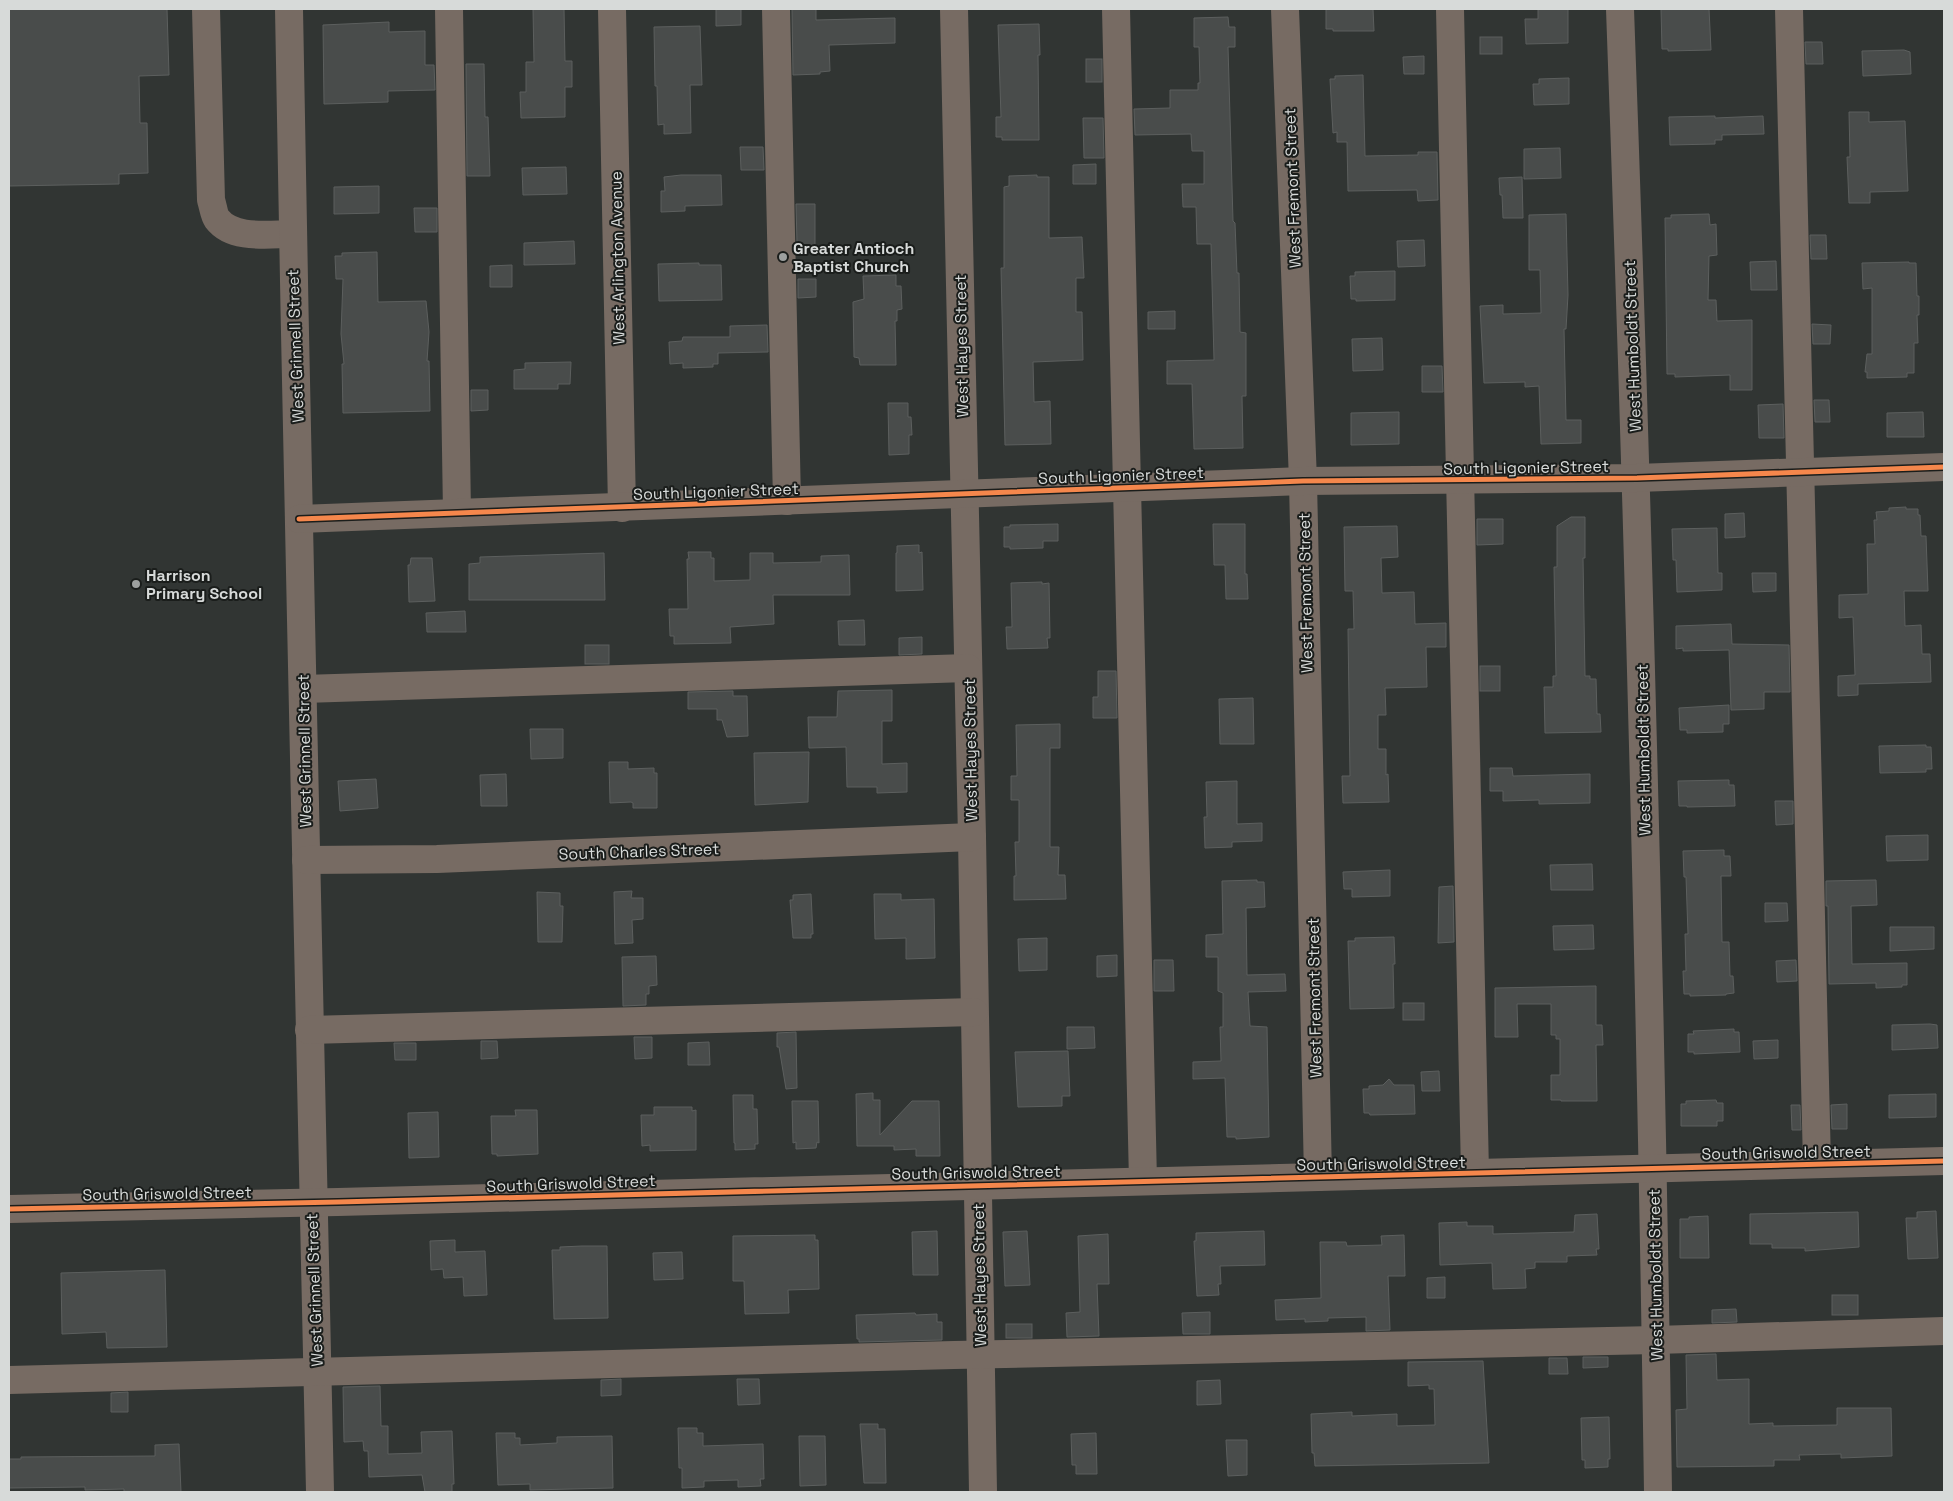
<svg xmlns="http://www.w3.org/2000/svg" width="1953" height="1501" font-family="'Space Grotesk',sans-serif">
	<rect width="100%" height="100%" fill="#313533"/>
	<g fill="#494c4b" stroke="#5c5f5e">
		<path d="M9,9H167L169,75L139,76L140,123H147L148,173L119,174V184L9,186Z"/>
		<path d="M533,9H564L565,61H572V87H565V117L521,118L520,92H526V62H534Z"/>
		<path d="M716,9H741V25L716,26Z"/>
		<path d="M792,9H816V20L895,18V43L829,45L830,71L820,72V74L793,75Z"/>
		<path d="M1326,9H1373L1374,31H1333V29H1326Z"/>
		<path d="M1538,9H1568V43L1526,44L1525,19H1538Z"/>
		<path d="M1661,9H1709L1711,50L1668,51V49H1662Z"/>
		<path d="M1228,17L1229,27H1235V47H1228L1233,221L1235,223L1237,273H1239L1240,332L1246,333V396H1242L1243,448L1194,449L1192,384H1167V361L1214,360L1211,244H1197L1196,207H1183L1182,184H1204V151H1192L1191,134L1135,135L1134,109L1170,108V90H1198V83H1200L1199,47H1194V18Z"/>
		<path d="M389,22V32L425,31V65H434L435,90L388,91V102L324,104L323,25Z"/>
		<path d="M1039,24L1040,55H1038L1039,140H1002V137H996V117H1001L998,25Z"/>
		<path d="M700,26L702,85H690L691,133L664,134V124L658,125L657,86H655L654,27Z"/>
		<rect x="1480" y="37" width="22" height="17"/>
		<path d="M1805,42H1822L1823,64H1806Z"/>
		<path d="M1904,50L1910,52L1911,74L1863,76L1862,51Z"/>
		<path d="M1424,56V74H1404L1403,57Z"/>
		<rect x="1086" y="59" width="16" height="23"/>
		<path d="M466,64H484L485,117H488L490,176H467Z"/>
		<path d="M1363,75L1365,156L1418,155V152H1437L1438,200L1418,201L1417,190L1348,191L1347,142H1337V132L1333,133L1330,79H1335V76Z"/>
		<path d="M1569,78V104L1534,105L1533,84H1539V79Z"/>
		<path d="M1849,112H1869V122L1905,121L1908,191L1870,192V203H1849L1847,157H1850Z"/>
		<path d="M1715,116V118L1763,116L1764,134L1722,135V140H1715V144L1670,145L1669,117Z"/>
		<path d="M1083,118H1103L1104,158H1084Z"/>
		<path d="M740,147H763L764,170H741Z"/>
		<path d="M1560,148L1561,178L1524,179V149Z"/>
		<path d="M1096,164V184H1073V165Z"/>
		<path d="M566,167L567,194L523,195L522,168Z"/>
		<path d="M681,175H721L722,205L685,206V211L661,212V191H665L664,177Z"/>
		<path d="M1037,175V177H1049V238L1082,237L1084,278H1076V312H1082L1083,360L1033,362L1034,402L1050,401L1051,444L1005,445L1001,268H1004V187L1009,186V176Z"/>
		<path d="M1522,177L1523,218H1503L1502,195H1500L1499,178Z"/>
		<path d="M379,186V213L334,214V187Z"/>
		<path d="M796,204H815V245L800,246L797,243Z"/>
		<path d="M414,208H437V232H415Z"/>
		<path d="M1566,214L1568,295L1566,329H1564L1566,420H1581V443L1541,444L1539,386L1525,387V382L1484,383L1480,306L1503,305V314L1541,313L1540,270H1529V215Z"/>
		<path d="M1709,214L1710,225L1716,224L1717,255L1709,256L1708,300H1716L1717,321L1752,320V390H1730V375L1675,377V374H1667L1665,218H1671V215Z"/>
		<path d="M1810,235H1826L1827,259H1811Z"/>
		<path d="M1424,240L1425,266L1398,267L1397,241Z"/>
		<path d="M574,241L575,264L524,265V243Z"/>
		<path d="M377,252L378,302L426,301L429,332L427,361H429L430,411L343,413L342,364H344L341,334L343,279H336L335,256H342V253Z"/>
		<path d="M1776,261L1777,290H1751L1750,262Z"/>
		<path d="M1909,262V263H1916L1917,296H1919V315H1917L1918,343H1914V373H1907V377L1867,378V372H1865L1867,354H1872V288L1863,289L1862,263Z"/>
		<path d="M699,263V265H721L722,300L659,301L658,264Z"/>
		<path d="M512,265V287H490V266Z"/>
		<path d="M1395,271V300L1356,301V299H1351L1350,276H1355V272Z"/>
		<path d="M896,275V286H901L902,309L897,310V321H895L896,365H860L859,358L854,357L853,302L864,299L863,276Z"/>
		<path d="M798,279H816V297L798,298Z"/>
		<path d="M1175,311V329H1148V312Z"/>
		<path d="M1812,324L1831,325L1830,344H1813Z"/>
		<path d="M767,325L768,352L718,353V364H713V367L683,368V363L670,364L669,342L682,341L683,337H730V326Z"/>
		<path d="M1382,338L1383,370L1353,371L1352,339Z"/>
		<path d="M571,362L570,384H558V389H514V370L525,369V363Z"/>
		<path d="M1422,366H1442L1443,392H1422Z"/>
		<path d="M471,390H488V410L471,411Z"/>
		<path d="M1814,400H1829L1830,422H1815Z"/>
		<path d="M888,403H908V417H911L912,435H909V454L889,455Z"/>
		<path d="M1783,404L1784,438H1759L1758,405Z"/>
		<path d="M1399,412V444L1351,445V413Z"/>
		<path d="M1923,412L1924,437H1887V413Z"/>
		<path d="M1906,507V509H1918V515H1920L1921,536H1926L1928,591H1904L1905,626L1921,625L1922,654H1930L1931,682L1858,684V695L1838,696V676L1855,675L1853,617L1839,618V595L1868,594L1867,544H1875L1874,520H1877L1876,512L1889,511V508Z"/>
		<path d="M1744,513L1745,537L1725,538V514Z"/>
		<path d="M1571,517H1585V558H1583L1585,676H1590V679H1596L1597,714H1600L1601,732L1545,733L1544,687H1553V676H1556L1554,567H1557V526Z"/>
		<path d="M1477,519H1503V544L1477,545Z"/>
		<path d="M1058,524V541H1043V548L1010,549V547H1004V527H1010V525Z"/>
		<path d="M1213,524H1245V574H1247L1248,599H1226L1225,565H1214Z"/>
		<path d="M1397,526L1398,557L1381,558L1382,593L1414,592L1415,624L1446,623V647H1426L1427,687L1385,688L1386,715H1378V749H1386V775L1388,774L1389,802L1343,803L1342,776H1350L1348,629H1354L1353,591H1345L1344,527Z"/>
		<path d="M1717,528L1718,573H1722V590L1677,592L1676,560H1673L1672,529Z"/>
		<path d="M919,545V553L922,552L923,590L896,591V553H897V546Z"/>
		<path d="M688,552H711V558H714V581L750,580V553H773V563L821,562V556L849,555L850,595H773L774,624L730,627L731,643L674,644V636H670L669,609H688L687,559H689Z"/>
		<path d="M604,553L605,600H469V564L480,563V557Z"/>
		<path d="M411,558H432L435,601L409,602L408,565H410Z"/>
		<path d="M1752,573H1776V591L1753,592Z"/>
		<path d="M1042,582V584L1049,583L1050,638H1047L1048,648L1007,649L1006,627H1012L1011,583Z"/>
		<path d="M465,611L466,632H427L426,613Z"/>
		<path d="M864,620L865,645H839L838,621Z"/>
		<path d="M1731,624L1732,644L1789,645L1790,692H1764V709L1731,710L1729,650L1683,651V648L1676,649V626Z"/>
		<path d="M922,637V654L899,655V638Z"/>
		<rect x="585" y="645" width="24" height="19"/>
		<rect x="1480" y="666" width="20" height="25"/>
		<path d="M1098,671H1116L1117,718H1093V697H1098Z"/>
		<path d="M892,690V721H882V764L907,763V792L877,793V787H847L846,747L809,748L808,717H837L838,691Z"/>
		<path d="M733,691V696H747L748,736L727,737L722,720H717V709H688V692Z"/>
		<path d="M1253,698L1254,744H1220L1219,699Z"/>
		<path d="M1729,705V724H1723V732L1687,733V730H1680L1679,708Z"/>
		<path d="M1060,724V748H1050V847H1059L1058,875H1065L1066,899L1014,900V876H1016L1015,842H1019V800H1011V776H1017L1016,725Z"/>
		<path d="M530,729H563V758L531,759Z"/>
		<path d="M1926,745V747H1931L1932,769H1926V772L1880,773L1879,746Z"/>
		<path d="M809,752L808,802L755,805L754,753Z"/>
		<path d="M609,762H628V769L654,768V773H657V808H633V803L631,802L610,803Z"/>
		<path d="M1490,768H1512L1513,776L1590,774V803L1539,804V800L1503,801V791H1490Z"/>
		<path d="M506,774L507,806H481L480,775Z"/>
		<path d="M376,779L378,808L340,811L338,781Z"/>
		<path d="M1729,780V785H1734L1735,806L1687,807V806H1679L1678,781Z"/>
		<path d="M1237,781V824L1262,823V841L1232,842V847L1205,848L1204,817H1207L1206,782Z"/>
		<path d="M1775,801H1793V824L1776,825Z"/>
		<path d="M1928,835V860L1887,861L1886,836Z"/>
		<path d="M1724,850V856H1730L1731,876H1721L1722,942H1729L1730,976H1733L1734,993L1726,994V995L1690,996V994H1684L1683,971H1686L1685,934H1688L1686,877H1684L1683,851Z"/>
		<path d="M1592,864L1593,890H1551L1550,865Z"/>
		<path d="M1390,870V896L1352,897V889H1344L1343,872Z"/>
		<path d="M1257,880V882H1264L1265,907L1246,908L1247,975L1285,974L1286,991L1248,992L1250,1026L1267,1027L1269,1137L1236,1139V1137H1227L1225,1078L1193,1079V1062L1221,1061L1220,1027H1223V993L1218,991V957H1206V935L1223,934L1222,881Z"/>
		<path d="M1876,880L1877,905L1851,906L1852,964L1907,963V985H1902V987L1876,988V983L1829,984L1828,906H1826V881Z"/>
		<path d="M1453,886L1454,942L1438,943L1439,887Z"/>
		<path d="M632,891L631,898H643V919L632,920L633,943L615,944L614,892Z"/>
		<path d="M537,892L560,893V906H563L562,942H538Z"/>
		<path d="M811,894L813,934H811V938H793L790,900H793V895Z"/>
		<path d="M874,894H901V900L934,899L935,958L906,959V938L875,939Z"/>
		<path d="M1765,903H1787L1788,921L1765,922Z"/>
		<path d="M1593,925L1594,949L1554,950L1553,926Z"/>
		<path d="M1890,927H1934V949L1890,951Z"/>
		<path d="M1394,937L1395,964H1393L1394,1008L1350,1009L1348,941H1355V938Z"/>
		<path d="M1047,938V970L1019,971L1018,939Z"/>
		<path d="M1117,955V976L1097,977V956Z"/>
		<path d="M656,956L657,985L649,986V994H646V1005L623,1006L622,957Z"/>
		<path d="M1154,960H1173L1174,991H1154Z"/>
		<path d="M1796,960L1797,981L1777,982L1776,961Z"/>
		<path d="M1596,986V1025H1602L1603,1045H1596L1597,1101H1561V1100H1551V1075H1560V1039H1556V1035H1551V1004H1517L1518,1037H1495V988Z"/>
		<rect x="1403" y="1003" width="21" height="17"/>
		<path d="M1930,1024L1937,1025L1938,1048L1892,1050V1025Z"/>
		<path d="M1067,1027H1094L1095,1048L1067,1049Z"/>
		<path d="M1734,1029V1032H1739L1740,1052L1694,1054V1052H1688V1034H1694L1693,1031Z"/>
		<path d="M796,1032L797,1088L786,1089L779,1047H777V1033Z"/>
		<path d="M634,1037H652V1058L635,1059Z"/>
		<path d="M1778,1040V1058L1754,1059L1753,1041Z"/>
		<path d="M481,1041H497L498,1058L481,1059Z"/>
		<path d="M709,1042L710,1065H688V1043Z"/>
		<path d="M394,1043H416V1060H395Z"/>
		<path d="M1068,1051L1070,1096H1062V1106L1018,1107L1015,1052Z"/>
		<path d="M1439,1071L1440,1091H1422L1421,1072Z"/>
		<path d="M1389,1079L1394,1085H1414L1415,1114L1370,1115L1369,1113H1364L1363,1089H1369V1086L1383,1085Z"/>
		<path d="M873,1093V1100H880V1135L912,1101H939L940,1156H916V1149L894,1150V1146H857L856,1094Z"/>
		<path d="M1936,1094V1117L1889,1118V1095Z"/>
		<path d="M733,1095H753V1109H757L758,1144H755V1149L735,1150V1143H734Z"/>
		<path d="M1716,1100L1717,1103H1723V1121H1717V1126H1681V1104H1686V1101Z"/>
		<path d="M792,1101H818L819,1143L817,1142L816,1148L796,1149V1142L793,1143Z"/>
		<path d="M1847,1104V1129H1832L1831,1105Z"/>
		<path d="M1791,1105H1800L1801,1130H1792Z"/>
		<path d="M654,1107H692V1111L696,1110V1150L650,1151V1145L642,1146L641,1115H654Z"/>
		<path d="M515,1110H537L538,1154L497,1156V1154H492L491,1116H516Z"/>
		<path d="M438,1112L439,1157L409,1158L408,1113Z"/>
		<path d="M1936,1211L1938,1258L1908,1259L1906,1218H1917V1212Z"/>
		<path d="M1858,1212L1859,1247L1805,1251V1248H1772V1244H1750V1214Z"/>
		<path d="M1597,1214L1599,1249H1596L1597,1255L1567,1256V1262H1535V1268L1525,1269L1526,1288L1493,1289L1492,1263L1440,1265L1439,1223L1467,1222V1226H1493V1234L1574,1232L1575,1215Z"/>
		<path d="M1708,1216L1709,1258H1680V1219H1689V1217Z"/>
		<path d="M937,1231L938,1275H913L912,1232Z"/>
		<path d="M1027,1231L1030,1285L1005,1286L1003,1232Z"/>
		<path d="M1264,1231L1265,1265L1220,1266L1221,1284H1218L1219,1295L1197,1296L1194,1241H1196V1233Z"/>
		<path d="M1108,1234L1109,1284H1097L1099,1336L1067,1337L1066,1313L1080,1312L1078,1236Z"/>
		<path d="M815,1235V1240H818L819,1289L788,1290L789,1313L745,1314L744,1281H733V1236Z"/>
		<path d="M1404,1235L1405,1276H1388L1390,1330L1366,1331V1317L1328,1318V1321L1305,1322V1319L1276,1320L1275,1300L1321,1298L1320,1242H1346L1347,1246L1382,1245L1381,1236Z"/>
		<path d="M455,1240V1252L485,1251L487,1295L464,1296L463,1277L444,1278L443,1269L431,1270L430,1241Z"/>
		<path d="M582,1246H607L608,1318L554,1319L552,1250H560V1247Z"/>
		<path d="M682,1252L683,1279L654,1280L653,1253Z"/>
		<path d="M165,1270L167,1347L107,1348L106,1332L62,1334L61,1273Z"/>
		<path d="M1445,1277V1298H1427V1278Z"/>
		<rect x="1832" y="1295" width="26" height="20"/>
		<path d="M1736,1309L1737,1322L1712,1323V1310Z"/>
		<path d="M1210,1312V1334H1183L1182,1313Z"/>
		<path d="M915,1313L916,1315L937,1314V1322H942V1340L859,1342V1339H857L856,1315Z"/>
		<rect x="1006" y="1324" width="26" height="14"/>
		<path d="M1716,1354L1717,1380L1749,1379V1424L1773,1423V1426L1837,1425V1408H1891L1892,1456L1841,1458V1454L1799,1455L1800,1460H1774V1466L1677,1467L1676,1410L1687,1409L1686,1355Z"/>
		<path d="M1583,1357H1608V1367L1583,1368Z"/>
		<path d="M1549,1358H1567L1568,1374H1549Z"/>
		<path d="M1483,1361L1489,1463L1315,1466L1314,1453H1312L1311,1414L1352,1412V1416L1397,1414V1426L1435,1425L1434,1389H1429V1385L1408,1386V1362Z"/>
		<path d="M621,1379V1395L601,1396V1380Z"/>
		<path d="M737,1379H759L760,1404L738,1405Z"/>
		<path d="M1220,1380L1221,1404L1197,1405V1381Z"/>
		<path d="M380,1386L381,1426H388V1454L422,1453L421,1432L452,1431L454,1484H452V1492H425L422,1475L369,1477L368,1451H364L363,1441L344,1442L343,1387Z"/>
		<path d="M128,1392V1412H111V1393Z"/>
		<path d="M1609,1417L1610,1459H1608V1467L1585,1468V1460H1582L1581,1418Z"/>
		<path d="M860,1424H878V1429H885L886,1483H864Z"/>
		<path d="M678,1428H697V1433H703V1446L763,1444L764,1479H760L761,1486L738,1487V1480L704,1481V1487L682,1488V1468H679Z"/>
		<path d="M496,1433H515V1438H520V1445L557,1443V1437L612,1436L613,1488L530,1490V1484L498,1485Z"/>
		<path d="M1096,1433L1097,1474H1076V1465H1072L1071,1434Z"/>
		<path d="M799,1436H825L826,1485L800,1486Z"/>
		<path d="M1226,1440H1247V1475L1228,1476Z"/>
		<path d="M179,1444L181,1492H124V1489L85,1490V1487L9,1488V1459H21V1457L155,1456V1445Z"/>
	</g>
	<g fill="none" stroke-linecap="round" stroke-linejoin="round">
		<g stroke="#776b63" stroke-width="28">
			<path d="M206,9L211,200C213,206 214,215 217,219C233,240 269,234 292,234"/>
			<path d="M289,9C292,213 297,416 301,620C307,911 312,1202 320,1492"/>
			<path d="M449,9L457,513"/>
			<path d="M612,9L622,508"/>
			<path d="M776,9L787,501"/>
			<path d="M954,9L972,837L983,1492"/>
			<path d="M1116,9L1143,1181"/>
			<path d="M1285,9L1303,481L1318,1177"/>
			<path d="M1450,9L1475,1173"/>
			<path d="M1620,9C1638,503 1651,998 1658,1492"/>
			<path d="M1789,9L1817,1164"/>
			<path d="M299,519L1303,481L1637,478L1944,467"/>
			<path d="M303,689L968,668"/>
			<path d="M306,860L437,859L972,837"/>
			<path d="M309,1030L974,1012"/>
			<path d="M9,1209L338,1202L1944,1161"/>
			<path d="M9,1380L954,1355L1656,1340L1944,1331"/>
		</g>
		<defs>
			<g id="cycleway">
				<path d="M299,519L1303,481L1637,478L1944,467"/>
				<path d="M9,1209L338,1202L1944,1161"/>
			</g>
		</defs>
		<use href="#cycleway" stroke="#1a1d1b" stroke-width="8"/>
		<use href="#cycleway" stroke="#f5874c" stroke-width="5"/>
	</g>
	<g fill="#9da09f" stroke="#1a1d1b" stroke-width="2">
		<circle cx="783" cy="257" r="5"/>
		<circle cx="136" cy="584" r="5"/>
	</g>
	<g text-anchor="middle" stroke-width="4" stroke-linejoin="round" paint-order="stroke">
		<g font-size="16" fill="#d7dad9" stroke="#1a1d1b">
			<text transform="translate(1292 188) rotate(-92)" y="6">West Fremont Street</text>
			<text transform="translate(617 258) rotate(-91)" y="6">West Arlington Avenue</text>
			<text transform="translate(295 346) rotate(-92)" y="6">West Grinnell Street</text>
			<text transform="translate(961 346) rotate(-91)" y="6">West Hayes Street</text>
			<text transform="translate(1632 346) rotate(-92)" y="6">West Humboldt Street</text>
			<text transform="translate(1526 467) rotate(-1)" y="6">South Ligonier Street</text>
			<text transform="translate(1121 475) rotate(-2)" y="6">South Ligonier Street</text>
			<text transform="translate(716 491) rotate(-2)" y="6">South Ligonier Street</text>
			<text transform="translate(1305 593) rotate(-91)" y="6">West Fremont Street</text>
			<text transform="translate(970 750) rotate(-91)" y="6">West Hayes Street</text>
			<text transform="translate(1643 750) rotate(-91)" y="6">West Humboldt Street</text>
			<text transform="translate(304 751) rotate(-91)" y="6">West Grinnell Street</text>
			<text transform="translate(639 851) rotate(-2)" y="6">South Charles Street</text>
			<text transform="translate(1314 998) rotate(-91)" y="6">West Fremont Street</text>
			<text transform="translate(1786 1152) rotate(-1)" y="6">South Griswold Street</text>
			<text transform="translate(1381 1163) rotate(-1)" y="6">South Griswold Street</text>
			<text transform="translate(976 1172) rotate(-1)" y="6">South Griswold Street</text>
			<text transform="translate(571 1183) rotate(-2)" y="6">South Griswold Street</text>
			<text transform="translate(167 1193) rotate(-1)" y="6">South Griswold Street</text>
			<text transform="translate(979 1275) rotate(-91)" y="6">West Hayes Street</text>
			<text transform="translate(1655 1275) rotate(-91)" y="6">West Humboldt Street</text>
			<text transform="translate(314 1290) rotate(-92)" y="6">West Grinnell Street</text>
		</g>
		<g font-size="16" font-weight="bold" fill="#d7dad9" stroke="#1a1d1b" text-anchor="start">
			<text x="793" y="254">Greater Antioch<tspan x="793" dy="18">Baptist Church</tspan></text>
			<text x="146" y="581">Harrison<tspan x="146" dy="18">Primary School</tspan></text>
		</g>
	</g>
	<rect width="1953" height="1501" fill="none" stroke="#d7dad9" stroke-width="20"/>
</svg>
